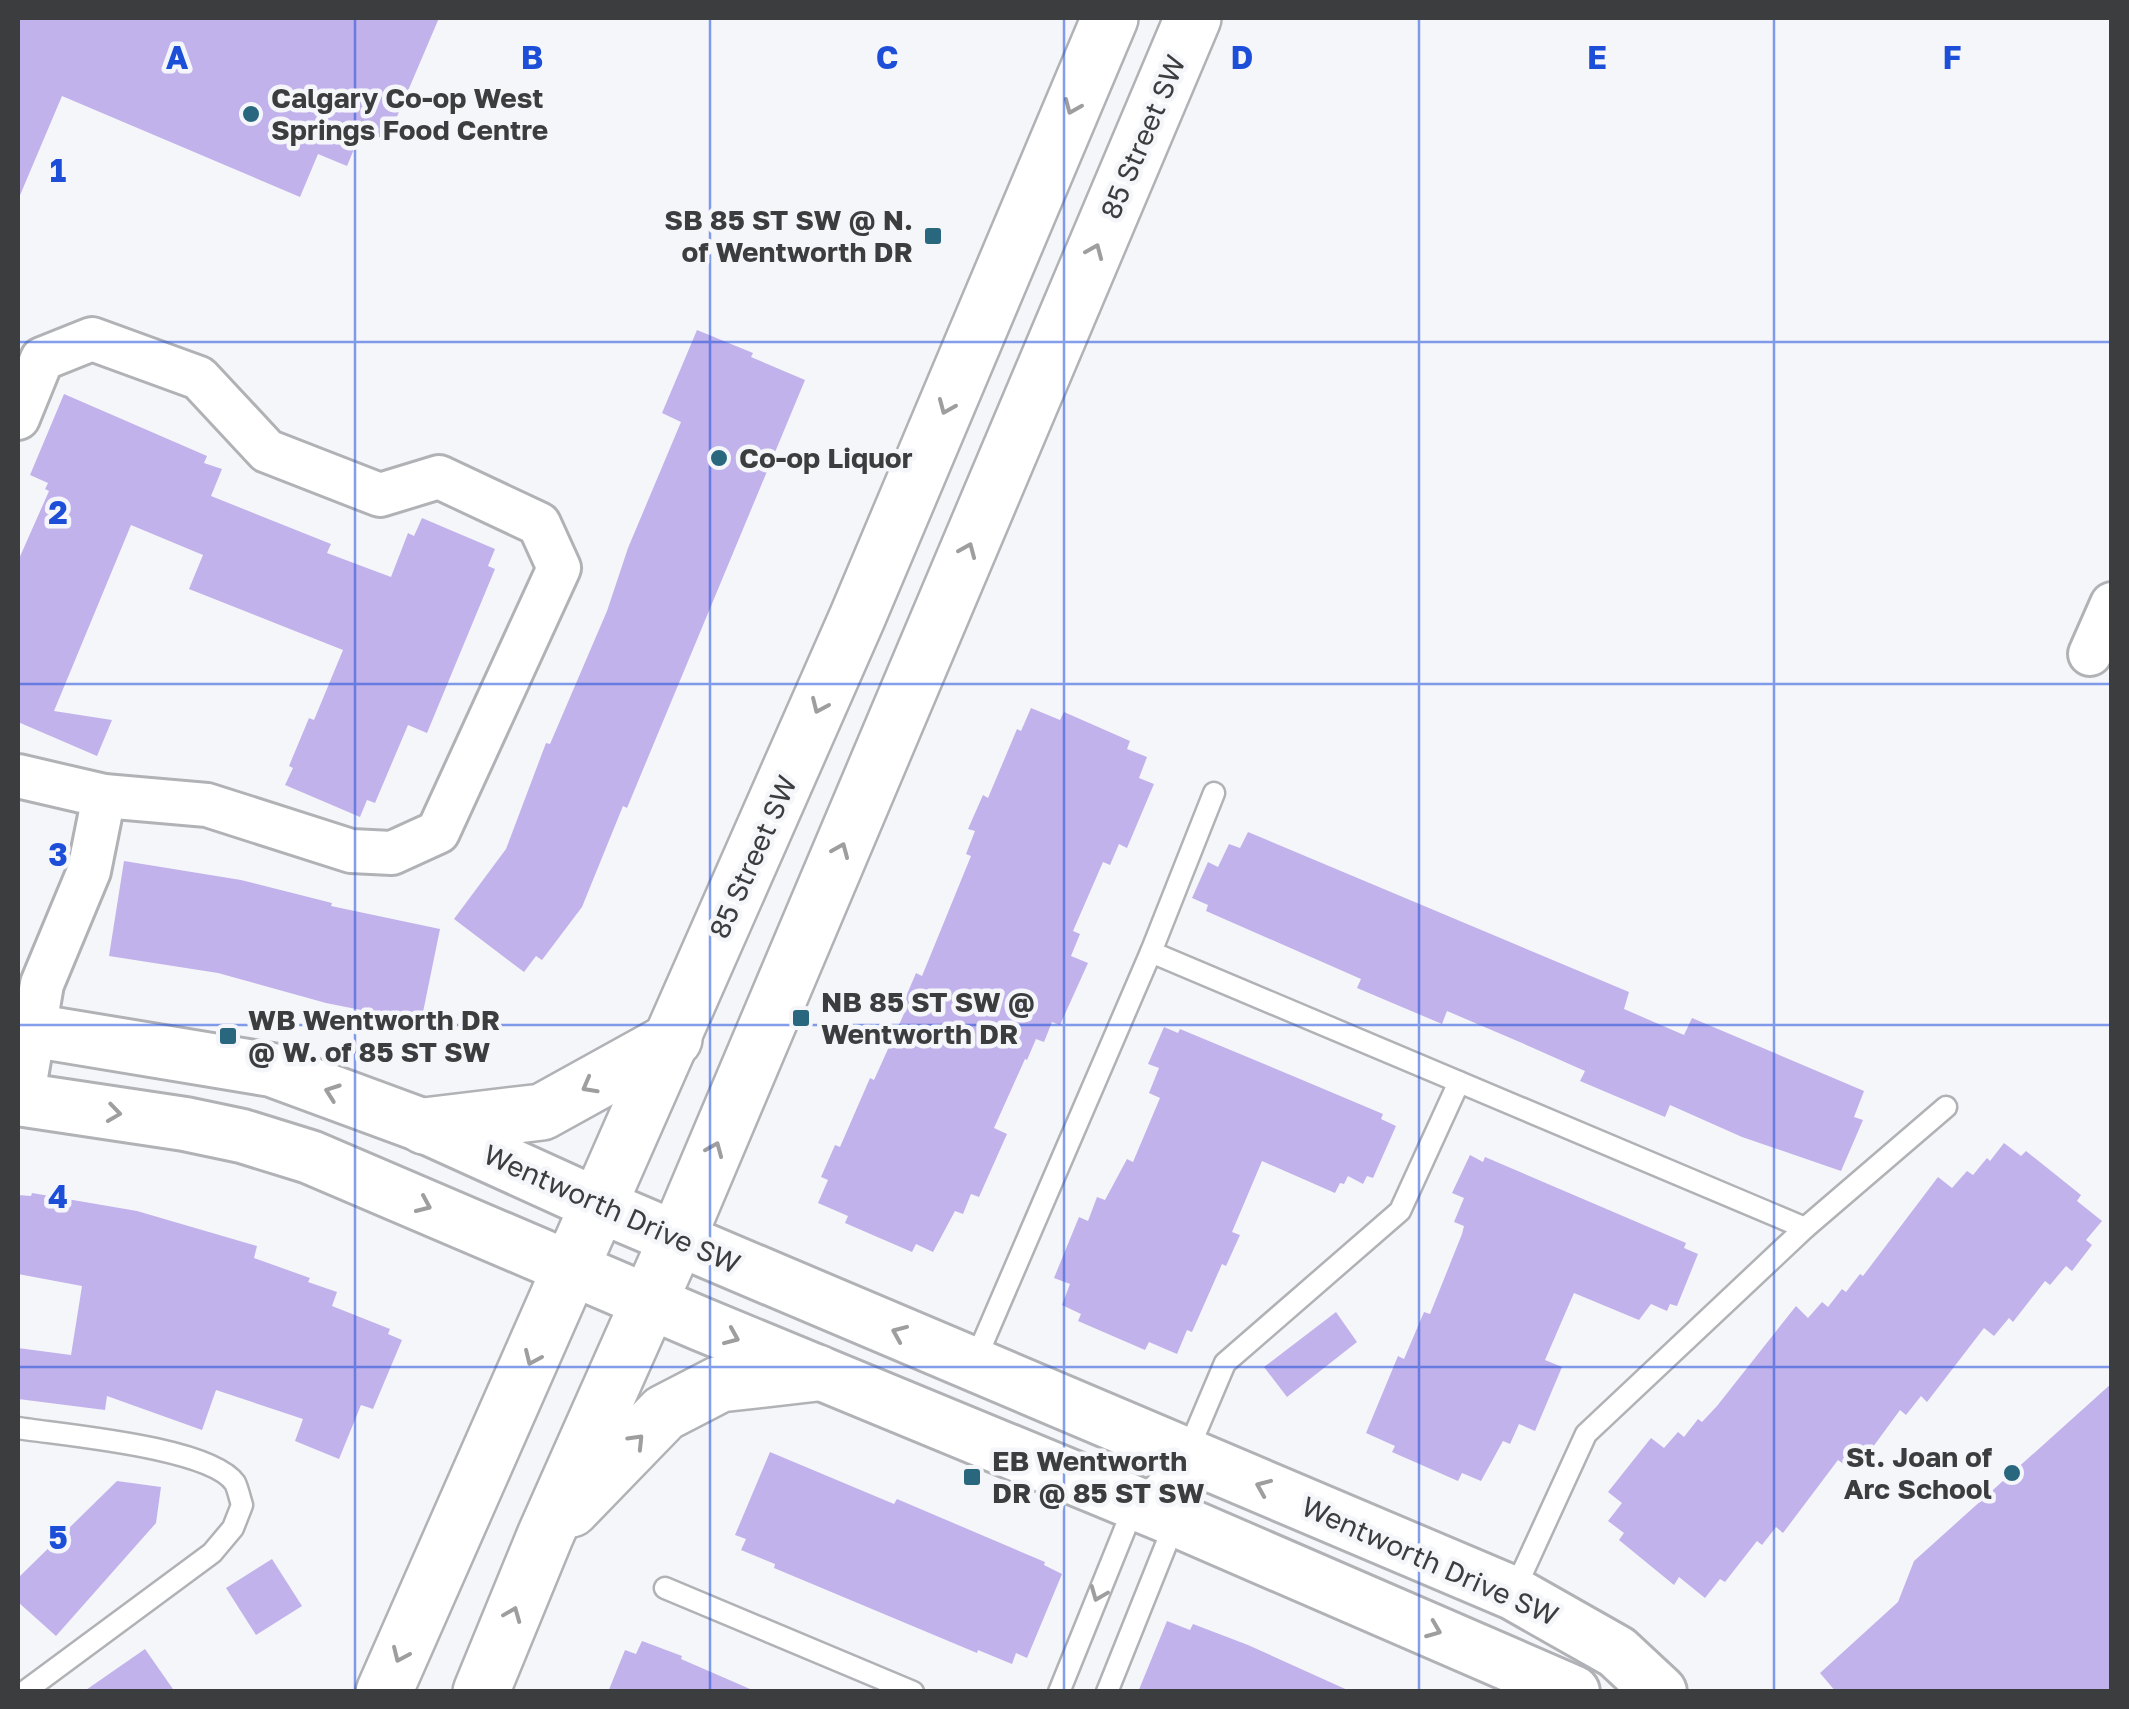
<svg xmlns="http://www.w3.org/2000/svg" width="2129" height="1709" font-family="'Golos Text',sans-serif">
	<rect width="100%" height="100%" fill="#f5f6fa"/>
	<g fill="#c2b2eb">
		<path d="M18,18H439L387,140L362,130L347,166L318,154L300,197L62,96L18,200Z"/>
		<path d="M697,330L753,353L751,357L805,380L627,808L623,806L582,907L542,960L536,956L524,972L454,919L506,849L546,743L550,744L607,611L628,548L681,422L662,413Z"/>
		<path d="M64,394L207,456L204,463L222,469L211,496L331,544L327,553L391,577L408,533L414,536L422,518L495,549L488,566L495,569L427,733L408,725L375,803L367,800L360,817L285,785L293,768L289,766L309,718L314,720L343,650L189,589L203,555L131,525L54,711L112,720L97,756L18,722V561L49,491L45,489L48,483L30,475Z"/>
		<path d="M1031,708L1060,720L1064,712L1130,741L1127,749L1147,757L1139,778L1154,784L1127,848L1119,844L1110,865L1103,862L1073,931L1080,934L1071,956L1088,963L1060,1025L1052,1022L1044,1042L1036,1039L1027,1060L1025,1059L994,1128L1007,1134L979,1197L971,1194L963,1214L955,1211L933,1252L916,1244L912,1252L845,1223L848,1216L818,1203L828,1180L821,1177L835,1145L840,1147L870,1078L874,1080L907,1007L902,1006L916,973L922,976L971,856L966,854L975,831L968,829L983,795L988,798L1017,729L1021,731Z"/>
		<path d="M1248,832L1629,992L1624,1009L1684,1035L1692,1018L1864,1091L1854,1117L1863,1120L1841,1171L1742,1137L1670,1105L1665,1117L1580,1081L1585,1071L1522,1043L1447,1011L1442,1024L1357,988L1361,979L1206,911L1208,905L1192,898L1208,862L1218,867L1229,844L1240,848Z"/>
		<path d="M124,861L241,880L332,903L331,906L440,929L421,1022L326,1003L218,973L109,956Z"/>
		<path d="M1164,1027L1178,1033L1180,1029L1300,1079L1383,1114L1381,1119L1396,1126L1373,1178L1367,1176L1363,1184L1348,1176L1344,1184L1340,1183L1335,1193L1262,1161L1232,1232L1240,1235L1226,1266L1222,1264L1192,1332L1187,1330L1177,1354L1149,1342L1145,1350L1078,1321L1081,1314L1062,1305L1070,1284L1054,1278L1079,1217L1088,1221L1097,1197L1105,1200L1127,1159L1133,1162L1160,1098L1149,1093L1159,1068L1148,1064Z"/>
		<path d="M2004,1143L2021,1156L2026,1151L2081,1195L2077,1201L2102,1221L2086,1240L2092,1245L2072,1271L2066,1266L2050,1285L2045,1281L2013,1322L2009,1318L1994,1336L1984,1328L1927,1402L1921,1396L1906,1415L1900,1410L1870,1451L1865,1448L1849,1468L1838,1460L1783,1533L1776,1527L1762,1545L1757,1541L1725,1582L1720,1579L1705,1598L1679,1577L1674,1585L1619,1540L1624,1533L1608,1521L1622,1503L1608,1492L1651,1438L1664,1448L1678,1432L1684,1437L1698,1419L1702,1422L1717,1406L1796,1306L1808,1318L1822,1302L1828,1307L1842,1289L1846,1292L1860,1274L1863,1276L1938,1177L1952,1188L1967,1171L1973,1175L1987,1158L1990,1161Z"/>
		<path d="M1470,1155L1483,1162L1485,1157L1686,1243L1684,1248L1698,1254L1677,1306L1670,1304L1667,1311L1651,1304L1639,1320L1574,1293L1545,1360L1562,1367L1535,1431L1519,1424L1510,1444L1503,1441L1481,1481L1462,1473L1458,1481L1392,1452L1395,1446L1366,1433L1398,1356L1404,1359L1424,1312L1430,1314L1462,1234L1464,1226L1454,1222L1464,1198L1452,1193Z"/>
		<path d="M32,1193L137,1211L257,1246L254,1258L310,1278L308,1282L337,1292L332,1306L390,1329L388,1334L402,1340L373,1409L361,1405L339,1459L295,1441L303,1419L216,1390L202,1430L107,1396L105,1410L18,1399V1348L71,1355L82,1286L18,1274V1195L31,1196Z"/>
		<path d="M1336,1312L1357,1342L1287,1397L1264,1367Z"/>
		<path d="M2112,1383V1692H1836L1820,1673L1898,1602L1914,1561Z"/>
		<path d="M770,1452L894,1504L897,1499L1045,1562L1044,1565L1062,1574L1027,1658L1016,1653L1012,1664L978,1650L977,1653L774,1568L775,1564L741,1550L746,1539L735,1535Z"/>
		<path d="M117,1481L161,1487L156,1523L56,1636L18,1602V1578Z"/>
		<path d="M272,1559L302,1606L256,1635L226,1588Z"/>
		<path d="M1167,1621L1190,1630L1193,1624L1248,1645L1352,1692H1138Z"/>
		<path d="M642,1641L682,1656L681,1659L757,1692H608L625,1650L636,1654Z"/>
		<path d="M145,1649L175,1692H83Z"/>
	</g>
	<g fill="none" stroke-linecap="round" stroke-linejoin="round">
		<defs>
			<g id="service">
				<path d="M1151,952L1805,1228"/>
				<path d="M974,1363L1151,952L1214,793"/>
				<path d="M18,1428C62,1435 210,1447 235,1483C238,1489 240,1499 242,1505L233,1528L212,1553L24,1692"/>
				<path d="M665,1588L913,1692"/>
				<path d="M1514,1591L1586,1434L1805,1228L1946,1107"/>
				<path d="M1059,1692L1135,1504L1185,1457"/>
				<path d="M1107,1692L1176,1520L1186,1455L1225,1363L1400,1211L1459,1082"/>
			</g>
			<g id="minor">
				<path d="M18,418L42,359L92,339L199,378L267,451L380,495L439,477L539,524L559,568L438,832L392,853L351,851L207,805L104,796L18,776"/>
				<path d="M2090,654L2112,604"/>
				<path d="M22,1100L42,984L89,871L104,796"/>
			</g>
			<g id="tertiary">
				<path d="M18,1028L272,1070L424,1126L598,1205L1513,1593L1617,1652L1660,1692"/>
				<path d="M18,1099L185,1124L242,1136L310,1157L701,1324L1176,1520L1573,1692"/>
			</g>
			<g id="secondary">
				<path d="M424,1126L542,1112L674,1039"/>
				<path d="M571,1509L664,1413L720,1384L817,1373"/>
				<path d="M384,1692L857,618L1110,18"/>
				<path d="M481,1692L545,1536L677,1239L1193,18"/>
			</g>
		</defs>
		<use href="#service" stroke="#b1b2b6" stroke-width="25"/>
		<use href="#minor" stroke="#b1b2b6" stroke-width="48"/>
		<use href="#tertiary" stroke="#b1b2b6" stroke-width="58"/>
		<use href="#secondary" stroke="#b1b2b6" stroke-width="60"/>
		<use href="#service" stroke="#fff" stroke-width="20"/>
		<use href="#minor" stroke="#fff" stroke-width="42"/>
		<use href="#tertiary" stroke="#fff" stroke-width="52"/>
		<use href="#secondary" stroke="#fff" stroke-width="55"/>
	</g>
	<defs><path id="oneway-chevron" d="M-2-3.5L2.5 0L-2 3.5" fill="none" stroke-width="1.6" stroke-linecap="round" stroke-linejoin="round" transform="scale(2.5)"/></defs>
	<g stroke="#9e9e9e">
		<use href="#oneway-chevron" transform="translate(1072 107) rotate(113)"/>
		<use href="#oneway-chevron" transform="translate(1095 251) rotate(-67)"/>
		<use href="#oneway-chevron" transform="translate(946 407) rotate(113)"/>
		<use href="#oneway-chevron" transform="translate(968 550) rotate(-67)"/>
		<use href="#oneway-chevron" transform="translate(819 706) rotate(114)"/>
		<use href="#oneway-chevron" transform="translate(841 850) rotate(-67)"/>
		<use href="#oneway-chevron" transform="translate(589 1086) rotate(151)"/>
		<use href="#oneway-chevron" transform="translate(332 1092) rotate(-160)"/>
		<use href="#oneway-chevron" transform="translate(114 1113) rotate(8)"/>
		<use href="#oneway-chevron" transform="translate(715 1149) rotate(-67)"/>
		<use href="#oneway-chevron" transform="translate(424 1205) rotate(24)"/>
		<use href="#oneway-chevron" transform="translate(899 1333) rotate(-157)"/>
		<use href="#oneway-chevron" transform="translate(732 1337) rotate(23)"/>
		<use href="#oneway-chevron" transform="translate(532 1358) rotate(114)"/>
		<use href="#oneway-chevron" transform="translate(637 1441) rotate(-46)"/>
		<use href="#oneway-chevron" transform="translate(1263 1487) rotate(-157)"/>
		<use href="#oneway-chevron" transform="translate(1098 1594) rotate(112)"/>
		<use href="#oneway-chevron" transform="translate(513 1614) rotate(-68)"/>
		<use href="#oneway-chevron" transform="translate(1434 1630) rotate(22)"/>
		<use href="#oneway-chevron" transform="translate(400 1655) rotate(114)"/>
	</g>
	<path fill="none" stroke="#1d4ed8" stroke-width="2.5" stroke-opacity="0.55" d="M355,18V1692M710,18V1692M1064,18V1692M1419,18V1692M1774,18V1692M18,342H2112M18,684H2112M18,1025H2112M18,1367H2112"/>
	<g fill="#28677d" stroke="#f5f6fa" stroke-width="4">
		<circle cx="251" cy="114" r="10"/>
		<rect x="923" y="226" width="20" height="20" rx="5"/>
		<circle cx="719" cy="458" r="10"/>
		<rect x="791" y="1008" width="20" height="20" rx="5"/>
		<rect x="218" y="1026" width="20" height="20" rx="5"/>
		<circle cx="2012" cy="1473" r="10"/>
		<rect x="962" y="1467" width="20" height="20" rx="5"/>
	</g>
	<g text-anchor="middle" stroke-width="9" stroke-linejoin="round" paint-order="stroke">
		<g font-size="28" font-weight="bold" fill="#3c3d3e" stroke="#f5f6fa" text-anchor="start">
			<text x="271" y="108">Calgary Co-op West<tspan x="271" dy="32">Springs Food Centre</tspan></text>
			<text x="913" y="230" text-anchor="end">SB 85 ST SW @ N.<tspan x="913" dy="32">of Wentworth DR</tspan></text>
			<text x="739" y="468">Co-op Liquor</text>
			<text x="821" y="1012">NB 85 ST SW @<tspan x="821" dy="32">Wentworth DR</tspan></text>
			<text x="248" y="1030">WB Wentworth DR<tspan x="248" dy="32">@ W. of 85 ST SW</tspan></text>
			<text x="1992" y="1467" text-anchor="end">St. Joan of<tspan x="1992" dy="32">Arc School</tspan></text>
			<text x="992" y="1471">EB Wentworth<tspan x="992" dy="32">DR @ 85 ST SW</tspan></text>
		</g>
		<g font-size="28" fill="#3c3d3e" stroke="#f5f6fa">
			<text transform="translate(1143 137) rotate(-67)" y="10">85 Street SW</text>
			<text transform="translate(753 857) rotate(-66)" y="10">85 Street SW</text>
			<text transform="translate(612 1209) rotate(24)" y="10">Wentworth Drive SW</text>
			<text transform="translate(1430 1561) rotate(24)" y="10">Wentworth Drive SW</text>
		</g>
	</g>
	<g font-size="32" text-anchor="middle" font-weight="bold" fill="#1d4ed8" stroke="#f5f6fa" stroke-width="9" stroke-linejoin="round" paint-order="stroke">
		<text x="177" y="69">A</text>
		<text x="532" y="69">B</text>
		<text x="887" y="69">C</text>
		<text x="1242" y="69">D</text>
		<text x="1597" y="69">E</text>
		<text x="1952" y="69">F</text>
		<text x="58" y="182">1</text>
		<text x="58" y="524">2</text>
		<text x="58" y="866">3</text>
		<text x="58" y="1208">4</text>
		<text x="58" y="1549">5</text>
	</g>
	<rect width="2129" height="1709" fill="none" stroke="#3c3d3e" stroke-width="40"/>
</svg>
